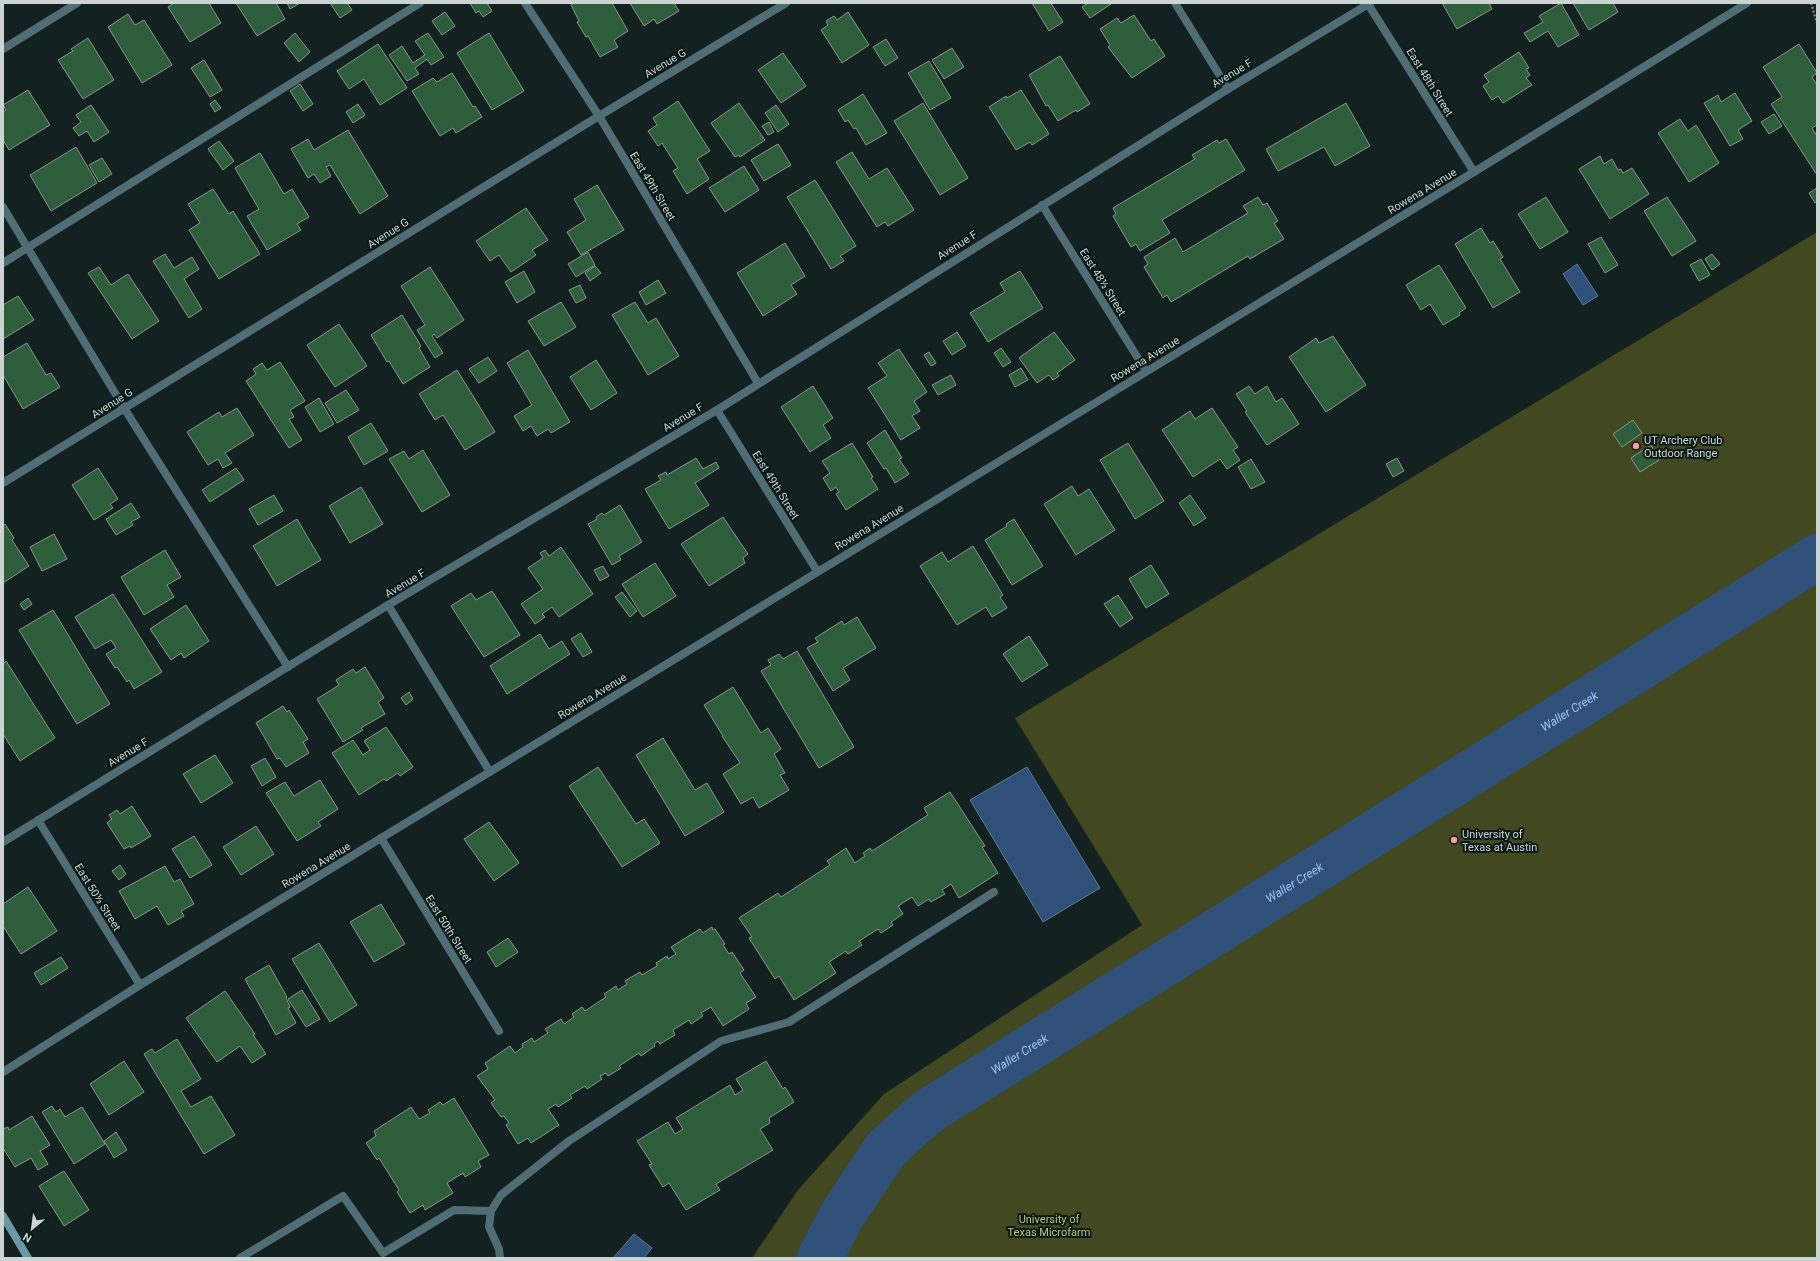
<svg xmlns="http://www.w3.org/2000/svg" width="1820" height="1261" font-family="Roboto,sans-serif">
	<rect width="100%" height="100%" fill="#132120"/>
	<path fill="#424820" d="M1817,232V1258H752L798,1190L884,1094L1142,925L1015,718Z"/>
	<g fill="#2f5078" stroke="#5e7893">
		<path d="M1577,264L1598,296L1583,305L1563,274Z"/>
		<path d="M1027,767L1100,888L1043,922L970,800Z"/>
		<path d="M634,1234L652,1248L644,1258H613Z"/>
	</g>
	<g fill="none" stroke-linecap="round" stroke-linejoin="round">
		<path stroke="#2f5078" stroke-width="46" id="s1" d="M820,1258L841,1217L886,1149L927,1112L1817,557"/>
	</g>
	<g fill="#2d5d3a" stroke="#89958b">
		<path d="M174,3H209L221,23L190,42L168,7Z"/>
		<path d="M236,3H276L285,19L257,36Z"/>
		<path d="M287,3H300L290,9Z"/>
		<path d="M330,3H347L352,10L340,18Z"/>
		<path d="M470,3H487L492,11L483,17L479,11L476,13Z"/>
		<path d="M574,3H612L628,31L614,40L618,47L600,57L588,36L586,37L577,22L579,21L571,5Z"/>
		<path d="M630,3H674L679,11L657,24L654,19L644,26Z"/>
		<path d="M1032,3H1051L1063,22L1049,31Z"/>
		<path d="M1088,3H1110L1111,4L1090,18L1082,7Z"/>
		<path d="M1442,3H1489L1492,9L1457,29Z"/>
		<path d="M1561,3L1579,35L1558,47L1548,31L1530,42L1524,33L1543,22L1539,16Z"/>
		<path d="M1573,3H1613L1618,12L1589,30Z"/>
		<path d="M445,12L455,26L442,35L432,21Z"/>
		<path d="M848,12L869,45L842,63L821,30L828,25L826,21L834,16L837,20Z"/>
		<path d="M128,14L135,25L144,20L172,65L142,83L108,27Z"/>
		<path d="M1134,15L1151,41L1154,39L1165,56L1132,78L1108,47L1110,45L1100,29L1117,18L1121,23Z"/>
		<path d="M295,33L310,52L299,62L284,43Z"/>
		<path d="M428,33L444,57L431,65L427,59L415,68L419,74L407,81L389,55L402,46L413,63L425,55L415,41Z"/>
		<path d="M489,33L524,91L492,110L457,53Z"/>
		<path d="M88,38L114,80L83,99L58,60L73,51L71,49Z"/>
		<path d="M886,39L898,58L885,66L873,47Z"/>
		<path d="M378,44L407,88L380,105L364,79L349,89L337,71Z"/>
		<path d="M1799,44L1817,73L1812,77L1817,85V125L1812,128L1817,136V175L1771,104L1782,97L1763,67Z"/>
		<path d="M952,48L964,67L944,79L932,60Z"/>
		<path d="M1519,52L1529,68L1526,69L1530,75L1526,78L1532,85L1503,103L1498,96L1492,100L1483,86L1489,82L1484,75Z"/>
		<path d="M783,53L806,86L781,103L758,70Z"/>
		<path d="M1060,56L1090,104L1077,112L1076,110L1058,121L1048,105L1046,106L1029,75Z"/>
		<path d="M204,60L222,90L210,97L191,68Z"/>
		<path d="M929,61L951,98L930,110L908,73Z"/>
		<path d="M452,73L473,107L475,106L482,117L456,133L453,128L440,136L412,91L433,78L437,82Z"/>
		<path d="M300,84L313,104L303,111L290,91Z"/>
		<path d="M28,90L50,125L9,150L3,140V112L6,110L3,105Z"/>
		<path d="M1021,90L1049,134L1032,145L1030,142L1016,150L989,107L1006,96L1007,98Z"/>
		<path d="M1735,93L1752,121L1738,130L1743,139L1730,146L1704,103L1718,95L1721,102Z"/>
		<path d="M863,94L887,133L866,145L856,128L854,129L848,120L845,122L838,110Z"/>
		<path d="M215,100L221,108L215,112L210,104Z"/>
		<path d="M678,101L710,151L697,159L709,179L687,194L673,171L678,168L662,143L658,146L648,131L657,125L653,118Z"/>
		<path d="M739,103L765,140L740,157L739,155L735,157L711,123Z"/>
		<path d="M923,103L968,178L940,195L894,121Z"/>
		<path d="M1346,103L1370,146L1335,166L1324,147L1278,171L1266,149Z"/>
		<path d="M358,104L365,115L353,123L346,112Z"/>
		<path d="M91,105L109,132L94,142L87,131L79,136L73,128L81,122L76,115Z"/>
		<path d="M776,105L789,124L778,132L765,113Z"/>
		<path d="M1774,114L1782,126L1769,134L1761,122Z"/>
		<path d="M1680,119L1688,131L1696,125L1719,163L1689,182L1658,133Z"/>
		<path d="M769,122L774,132L768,135L762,126Z"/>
		<path d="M348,130L388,196L360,214L330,165L326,167L331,176L320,183L314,174L308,178L291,149L308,139L314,150Z"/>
		<path d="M1226,139L1245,170L1162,220L1170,233L1140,251L1136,244L1131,247L1113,216L1116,214L1113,208L1195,159L1192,155L1217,140L1219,143Z"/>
		<path d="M219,141L234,161L223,170L208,149Z"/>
		<path d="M778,144L791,165L764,181L751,160Z"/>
		<path d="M76,147L97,183L51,211L30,175Z"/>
		<path d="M852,152L869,179L887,168L914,210L888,226L885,222L877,227L836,162Z"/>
		<path d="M260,153L284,194L292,189L309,217L297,224L301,230L267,250L247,216L259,209L235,168Z"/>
		<path d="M1600,156L1604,164L1612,159L1618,170L1621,169L1623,173L1632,168L1649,194L1610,219L1579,169Z"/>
		<path d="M102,158L112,174L99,182L89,165Z"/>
		<path d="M744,166L759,190L725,212L709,188Z"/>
		<path d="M815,180L856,246L840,256L844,261L831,269L787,197Z"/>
		<path d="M597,185L624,230L581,255L567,232L586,220L574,199Z"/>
		<path d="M1817,188V202L1815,203L1809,193Z"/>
		<path d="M213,189L229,214L233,211L260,254L219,279L189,230L200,223L188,204Z"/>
		<path d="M1258,197L1263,205L1267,203L1278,221L1274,223L1284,239L1250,259L1248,256L1171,302L1167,295L1163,298L1144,267L1148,264L1144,257L1175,238L1183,252L1248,213L1243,206Z"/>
		<path d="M1546,197L1568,232L1540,249L1518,214Z"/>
		<path d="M1667,197L1696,241L1672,256L1644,211Z"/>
		<path d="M526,208L548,240L532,250L536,255L511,272L499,255L490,261L476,241Z"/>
		<path d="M1481,228L1490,243L1493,241L1503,257L1500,259L1520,292L1493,308L1455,244Z"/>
		<path d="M1601,237L1618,265L1605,273L1588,244Z"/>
		<path d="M785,243L805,276L791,285L797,294L763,316L737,273Z"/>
		<path d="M588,252L595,265L576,277L568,264Z"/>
		<path d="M165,254L174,268L192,257L199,269L184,279L202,309L189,318L153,261Z"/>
		<path d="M1712,254L1720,264L1712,270L1705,259Z"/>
		<path d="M1701,259L1710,275L1699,281L1690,265Z"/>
		<path d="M1439,265L1466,308L1459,313L1460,315L1443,325L1430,304L1421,310L1406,285Z"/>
		<path d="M595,266L601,273L590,281L585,273Z"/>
		<path d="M99,267L111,285L128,274L159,321L132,339L88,273Z"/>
		<path d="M430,267L464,320L437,338L434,334L432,336L443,353L435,358L417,330L425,325L401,286Z"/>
		<path d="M524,271L535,292L517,303L505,282Z"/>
		<path d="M1020,271L1043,308L988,342L970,313L1005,292L1000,283Z"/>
		<path d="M658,280L666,293L646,305L639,292Z"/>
		<path d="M580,285L586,298L576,303L569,290Z"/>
		<path d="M18,296L34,320L3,339V305Z"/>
		<path d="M561,302L576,327L544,346L528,321Z"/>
		<path d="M635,302L648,323L656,318L679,356L648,375L612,315Z"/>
		<path d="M402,315L421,346L419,348L430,367L403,384L389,361L387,362L371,335Z"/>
		<path d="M339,324L367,366L335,387L307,345Z"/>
		<path d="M957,332L966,346L952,355L943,341Z"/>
		<path d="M1054,332L1075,360L1057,373L1059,376L1053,380L1049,375L1037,383L1019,358Z"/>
		<path d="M1333,336L1366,385L1326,412L1289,357L1316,338L1319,343Z"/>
		<path d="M27,343L46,375L51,373L60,387L23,409L3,375V357Z"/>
		<path d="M1001,348L1011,362L1003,367L994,353Z"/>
		<path d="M899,349L927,392L914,401L920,411L912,416L920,428L901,440L868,388L887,376L878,363Z"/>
		<path d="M528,350L570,422L551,433L548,429L537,436L531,426L523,431L514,416L532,405L507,363Z"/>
		<path d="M929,352L936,363L931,366L924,355Z"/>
		<path d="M488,357L497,371L479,383L469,369Z"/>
		<path d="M596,360L617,393L591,410L570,377Z"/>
		<path d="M280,362L305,401L290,410L294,417L289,419L302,440L289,448L246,381L256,374L253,369L262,363L267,370Z"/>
		<path d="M1021,368L1028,380L1015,387L1009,375Z"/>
		<path d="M457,370L495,432L465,450L443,415L435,420L419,394Z"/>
		<path d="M951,375L956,385L938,395L932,385Z"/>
		<path d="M813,386L833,418L823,425L831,438L810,452L781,407Z"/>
		<path d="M1249,386L1255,394L1267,386L1276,402L1282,398L1299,424L1267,445L1245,412L1247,411L1236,394Z"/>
		<path d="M346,390L359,410L337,423L325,403Z"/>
		<path d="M319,398L334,424L320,432L305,407Z"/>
		<path d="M237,408L254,435L225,453L232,463L223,468L218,459L208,465L187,432L219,412L222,417Z"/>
		<path d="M1212,408L1238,447L1233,450L1240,460L1227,469L1220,459L1193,477L1162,430L1190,411L1195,419Z"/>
		<path d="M1633,420L1642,433L1622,447L1613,434Z"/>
		<path d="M371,423L388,451L364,465L348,437Z"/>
		<path d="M885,430L902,458L899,459L909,474L895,483L886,468L884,469L867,443Z"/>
		<path d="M852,443L873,477L871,478L878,489L846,510L836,494L839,492L836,487L831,491L823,478L830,473L822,461Z"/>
		<path d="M1128,443L1164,501L1135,519L1100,460Z"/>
		<path d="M1651,445L1659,460L1640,472L1631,458Z"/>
		<path d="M423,450L450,495L422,512L389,459L404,451L409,459Z"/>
		<path d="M696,458L703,469L716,462L719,468L695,483L709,505L669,529L645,489L661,480L658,476L666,472L667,475Z"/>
		<path d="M1397,458L1404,471L1393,477L1386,464Z"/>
		<path d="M1251,459L1265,482L1251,489L1238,467Z"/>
		<path d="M98,468L118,499L110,504L113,508L94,520L72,485Z"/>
		<path d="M236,468L244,480L210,502L202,490Z"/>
		<path d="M1072,486L1078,496L1089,489L1115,530L1076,555L1044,504Z"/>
		<path d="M361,487L383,524L350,543L329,506Z"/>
		<path d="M274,495L283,511L258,525L249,509Z"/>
		<path d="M1190,495L1206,518L1194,526L1179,503Z"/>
		<path d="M131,503L140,517L131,522L133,525L116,535L106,519Z"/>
		<path d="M620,505L642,542L619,556L621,560L612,565L588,524L597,519L596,517L602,513L604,515Z"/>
		<path d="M723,517L748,554L743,558L745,563L709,586L681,544Z"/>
		<path d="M297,519L321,560L277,586L253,546Z"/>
		<path d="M1014,519L1043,566L1012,585L985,540L1007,526L1006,524Z"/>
		<path d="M5,524L14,538L12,540L29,566L3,583V525Z"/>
		<path d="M54,534L67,559L42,571L30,547Z"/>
		<path d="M973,546L1003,595L1000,597L1007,608L992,617L986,607L957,625L920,566L942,552L948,562Z"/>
		<path d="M561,547L593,594L559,617L552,607L542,614L545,617L535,624L521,604L543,589L528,568L543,558L540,553L545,550L549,556Z"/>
		<path d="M165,550L181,577L167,585L174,597L144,615L121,577Z"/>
		<path d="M655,563L676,596L643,617L622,584Z"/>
		<path d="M1151,565L1169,594L1146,608L1129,579Z"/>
		<path d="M603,566L609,576L600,581L594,570Z"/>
		<path d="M492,591L520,635L484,657L451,606L471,593L476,600Z"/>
		<path d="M622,592L637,611L630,617L615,597Z"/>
		<path d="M113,594L162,672L134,689L129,680L127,682L117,667L115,668L106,654L116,648L111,640L95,649L75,617Z"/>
		<path d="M1118,595L1133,618L1120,627L1104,604Z"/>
		<path d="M28,598L32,604L24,610L20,604Z"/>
		<path d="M186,605L209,641L184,658L181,653L171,660L150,629Z"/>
		<path d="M53,610L110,704L77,724L19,630Z"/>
		<path d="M857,617L876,648L843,668L850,680L833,691L807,648L818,642L815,638L842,621L844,625Z"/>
		<path d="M581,633L592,652L583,657L571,639Z"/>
		<path d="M540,634L549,649L562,641L570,654L507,694L490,666Z"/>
		<path d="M1029,636L1048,665L1022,682L1003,654Z"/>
		<path d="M797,651L854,747L819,768L761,671L771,665L768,660L779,654L783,659Z"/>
		<path d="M6,661L55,738L20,761L3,734V664Z"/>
		<path d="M365,667L384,698L378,702L385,714L361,728L363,730L343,742L317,699L339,685L336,680L353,669L356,673Z"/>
		<path d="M733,687L761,733L768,728L781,749L774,754L785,773L780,775L789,790L759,808L753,797L741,804L723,774L740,763L722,736H723L704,705Z"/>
		<path d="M409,692L413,699L406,705L401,698Z"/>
		<path d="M283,706L287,712L289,710L308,739L303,742L309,753L286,767L280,758L277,759L256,723Z"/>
		<path d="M386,727L413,767L400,776L398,773L386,781L384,779L359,795L332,753L353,740L363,755L370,750L364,741Z"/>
		<path d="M663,738L695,790L707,783L724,812L685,836L636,755Z"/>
		<path d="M215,755L233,783L201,803L183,774Z"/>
		<path d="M265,758L276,777L262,786L251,766Z"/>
		<path d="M598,767L636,824L644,819L660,843L622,867L569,786Z"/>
		<path d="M320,780L338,809L318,822L321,826L297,841L266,793L285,782L294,796Z"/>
		<path d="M950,792L985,846L982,847L998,873L959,898L951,884L942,890L945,894L931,902L929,899L918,906L912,897L898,906L903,914L891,922L893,925L881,933L878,929L859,941L862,945L848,954L846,951L829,962L836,973L794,1000L779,976L775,979L749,938L752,937L739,918L778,893L781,897L830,865L827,861L846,848L855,863L865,856L863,853L870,848L872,851L928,815L924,808Z"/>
		<path d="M132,806L151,836L131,848L130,846L124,849L107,823L112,819L109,815L117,810L120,814Z"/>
		<path d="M489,822L519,863L494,881L464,839Z"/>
		<path d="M256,826L274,854L241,875L223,847Z"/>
		<path d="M194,836L212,865L190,878L172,849Z"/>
		<path d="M120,865L126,874L119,880L112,871Z"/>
		<path d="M165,866L174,882L180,879L194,904L181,911L184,916L168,925L157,906L135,919L119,891Z"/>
		<path d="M28,887L57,931L21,954L3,926V904Z"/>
		<path d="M381,904L405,944L374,962L350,922Z"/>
		<path d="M712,927L713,930L715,929L725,944L723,945L729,954L732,952L744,970L740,973L756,997L746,1003L749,1009L723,1026L711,1007L701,1013L703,1016L691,1024L689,1020L673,1030L675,1035L660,1044L658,1041L654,1044L655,1046L641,1056L639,1053L619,1066L621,1068L608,1076L606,1073L600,1076L602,1079L587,1089L585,1086L570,1095L572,1098L558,1107L556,1104L548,1109L559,1125L531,1143L528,1138L518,1144L506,1125L509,1123L504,1116L501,1117L491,1103L495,1100L477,1076L488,1069L485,1063L510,1046L515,1053L523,1047L522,1044L532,1038L534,1042L548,1033L545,1029L561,1019L564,1024L574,1017L572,1014L582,1007L585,1011L606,997L604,994L616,986L618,990L627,984L625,981L640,972L642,975L657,966L656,963L667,956L668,959L676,954L671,947L700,929L703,933Z"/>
		<path d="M508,938L518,952L496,967L487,952Z"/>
		<path d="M319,943L357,1005L330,1022L292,959Z"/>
		<path d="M61,957L68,968L41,985L34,973Z"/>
		<path d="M269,965L287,997L286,998L290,1007L288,1008L296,1023L276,1035L245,979Z"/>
		<path d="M302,990L320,1019L306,1027L288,999Z"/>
		<path d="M225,991L255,1034L253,1035L266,1054L252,1063L240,1046L217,1062L186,1018Z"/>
		<path d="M177,1039L201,1079L181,1091L191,1107L211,1096L235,1135L204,1154L144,1054L152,1049L155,1053Z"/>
		<path d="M124,1061L144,1092L109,1115L90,1084Z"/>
		<path d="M766,1061L783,1089L785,1087L794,1102L769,1118L770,1123L760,1129L773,1150L716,1184L720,1190L686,1210L669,1183L663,1187L649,1165L652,1164L637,1141L668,1122L675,1134L683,1129L676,1118L730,1085L735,1095L743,1090L736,1079Z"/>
		<path d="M454,1098L489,1155L478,1161L481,1167L465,1177L463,1173L447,1183L453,1193L425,1210L423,1205L410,1213L397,1192L399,1190L379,1158L377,1160L366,1143L376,1136L374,1131L411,1107L419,1119L430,1113L428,1110L440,1102L443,1105Z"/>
		<path d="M52,1106L56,1112L60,1109L65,1117L82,1107L105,1144L74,1164L42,1112Z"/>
		<path d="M32,1116L50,1145L40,1151L48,1164L38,1170L31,1158L15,1167L3,1148V1129L8,1127L9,1130Z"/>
		<path d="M116,1132L127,1150L114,1158L104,1141Z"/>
		<path d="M64,1171L89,1210L64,1226L39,1186Z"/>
	</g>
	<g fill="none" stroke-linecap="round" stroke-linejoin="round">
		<path stroke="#788382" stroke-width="2.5" stroke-dasharray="2 2" stroke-linecap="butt" d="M1811,3L1817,23"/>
		<g stroke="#506c75" stroke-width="8">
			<path d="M3,263L420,3"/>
			<path d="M240,1258L343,1196L383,1253L454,1210L491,1211"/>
			<path d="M500,1258L499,1249L489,1227L491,1211L501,1195L569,1141L721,1041L789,1022L994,892"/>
		</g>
		<g stroke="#506c75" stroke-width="8">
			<path d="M525,3L599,116L758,383"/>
			<path d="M1175,3L1228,89"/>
			<path d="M1368,4L1474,172"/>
			<path d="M3,49L77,3"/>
			<path d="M1042,205L1146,371"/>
			<path d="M3,207L124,408L288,667"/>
			<path d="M717,410L817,571"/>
			<path d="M3,483L599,116L786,3"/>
			<path d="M388,605L490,772"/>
			<path d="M38,820L140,985"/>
			<path d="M381,838L499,1031"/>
			<path d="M3,842L388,605L717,410L1228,89L1370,3"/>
			<path d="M3,1072L140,985L1474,172L1747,3"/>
		</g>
		<path stroke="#6b98a7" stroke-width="8" d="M3,1216L28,1258"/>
	</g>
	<g fill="#f49aa5" stroke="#0a1816" stroke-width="1.5">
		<circle cx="1636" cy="446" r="4"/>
		<circle cx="1454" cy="840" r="4"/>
	</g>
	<g text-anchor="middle" stroke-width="4" stroke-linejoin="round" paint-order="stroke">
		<g font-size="11" fill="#cbd4d3" stroke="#0a1816">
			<text transform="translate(665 63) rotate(-31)" y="4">Avenue G</text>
			<text transform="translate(1232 73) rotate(-31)" y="4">Avenue F</text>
			<text transform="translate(1430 82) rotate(58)" y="4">East 48th Street</text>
			<text transform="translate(653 186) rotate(59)" y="4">East 49th Street</text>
			<text transform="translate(1422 191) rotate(-31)" y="4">Rowena Avenue</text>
			<text transform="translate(388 233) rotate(-32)" y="4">Avenue G</text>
			<text transform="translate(957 245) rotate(-32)" y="4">Avenue F</text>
			<text transform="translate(1103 282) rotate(58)" y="4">East 48½ Street</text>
			<text transform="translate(1145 359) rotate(-31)" y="4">Rowena Avenue</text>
			<text transform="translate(112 403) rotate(-32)" y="4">Avenue G</text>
			<text transform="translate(683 417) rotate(-31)" y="4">Avenue F</text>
			<text transform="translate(776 485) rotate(58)" y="4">East 49th Street</text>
			<text transform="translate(869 527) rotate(-31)" y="4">Rowena Avenue</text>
			<text transform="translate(405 583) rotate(-31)" y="4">Avenue F</text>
			<text transform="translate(592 696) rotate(-31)" y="4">Rowena Avenue</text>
			<text transform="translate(128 752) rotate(-31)" y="4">Avenue F</text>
			<text transform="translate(316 865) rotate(-31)" y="4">Rowena Avenue</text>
			<text transform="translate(98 897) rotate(58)" y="4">East 50½ Street</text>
			<text transform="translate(449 929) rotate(58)" y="4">East 50th Street</text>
		</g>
		<g font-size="11" fill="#cbd4d3" stroke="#0a1816" text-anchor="start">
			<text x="1644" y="444">UT Archery Club<tspan x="1644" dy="13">Outdoor Range</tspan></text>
			<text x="1462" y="838">University of<tspan x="1462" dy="13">Texas at Austin</tspan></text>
		</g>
		<g font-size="11" fill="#bac775" stroke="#0a1816">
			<text x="1049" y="1223">University of<tspan x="1049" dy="13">Texas Microfarm</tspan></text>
		</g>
		<g font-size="12" font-style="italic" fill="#9bc4f9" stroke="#0a1816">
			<text dy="4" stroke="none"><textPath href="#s1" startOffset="940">Waller Creek</textPath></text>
			<text dy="4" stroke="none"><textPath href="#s1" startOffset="616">Waller Creek</textPath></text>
			<text dy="4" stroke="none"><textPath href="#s1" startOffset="292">Waller Creek</textPath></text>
		</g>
	</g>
	<rect width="1820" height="1261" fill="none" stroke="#cbd4d3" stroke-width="8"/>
	<g transform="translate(32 1229) rotate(209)" stroke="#0a1816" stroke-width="3" paint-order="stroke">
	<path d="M0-3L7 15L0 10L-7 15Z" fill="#cbd4d3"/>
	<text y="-6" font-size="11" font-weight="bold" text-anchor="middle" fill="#cbd4d3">N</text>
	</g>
</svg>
